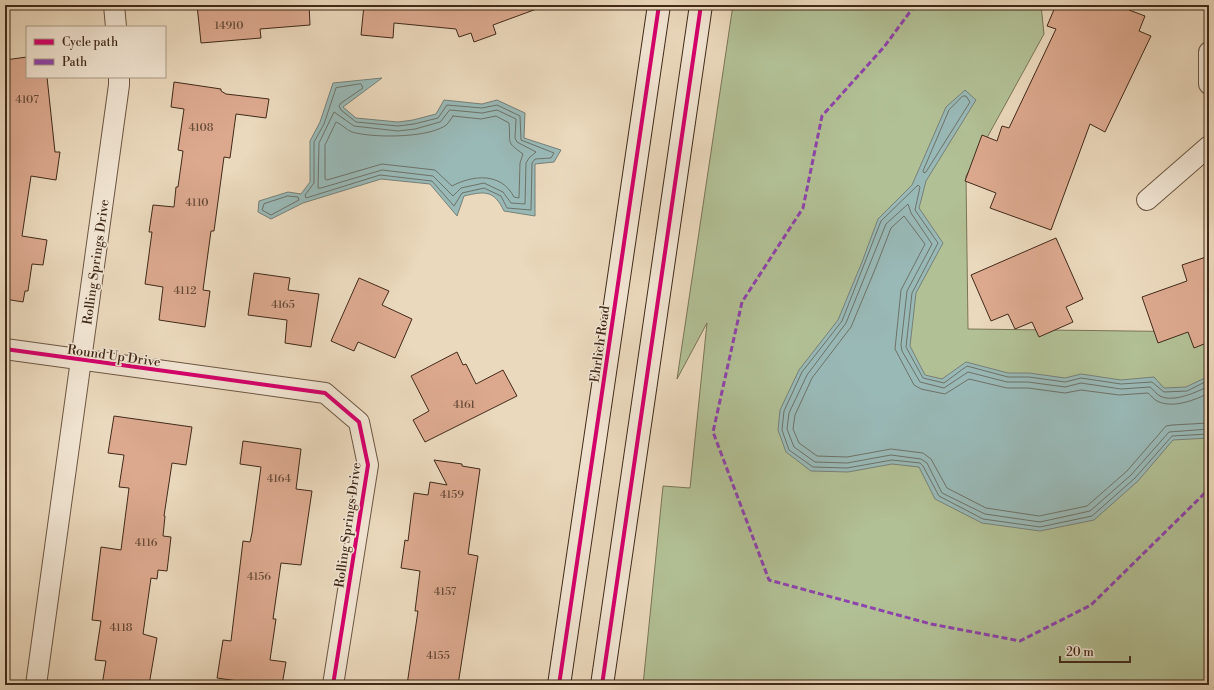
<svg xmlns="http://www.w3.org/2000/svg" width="1214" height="690" font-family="'Libre Bodoni',serif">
	<rect width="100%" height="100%" fill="#ebd9bd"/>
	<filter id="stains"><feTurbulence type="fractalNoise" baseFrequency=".005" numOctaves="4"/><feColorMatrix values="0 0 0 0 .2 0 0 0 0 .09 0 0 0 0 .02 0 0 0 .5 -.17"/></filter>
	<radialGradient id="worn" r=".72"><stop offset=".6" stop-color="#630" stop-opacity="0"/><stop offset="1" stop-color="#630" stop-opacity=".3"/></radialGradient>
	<path fill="#b2c095" stroke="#7a7557" d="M733,5H1041L1044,34L966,176L968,329L1209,332V685H643L663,486L690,488L707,323L677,379Z"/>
	<g fill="#99b9b7" stroke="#768078">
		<path d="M382,78L343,107L356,118L398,122L413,120L436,114L444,100L482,104L497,100L525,113L524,138L561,150L554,162L535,164V216L504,211C494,190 485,191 464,196L457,216L430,184L381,179L303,203L271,219L258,212L259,201L288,192L301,194L310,182V141L320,122L333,83Z"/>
		<path d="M965,90L976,100L926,181L919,208L943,243L916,293L910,346L925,375L942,379L966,362L1008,373H1029L1065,378L1081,374L1121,380L1154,377L1164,388L1186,387L1209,376V438L1173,440L1138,481L1094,520L1040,531L982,523L935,499L919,467L892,464L848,472L811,471L786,452L778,430L780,410L799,370L838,320L862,262L878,219L912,185L946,107Z"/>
	</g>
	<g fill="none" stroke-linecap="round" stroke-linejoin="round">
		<g stroke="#6d7268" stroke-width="1">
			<path d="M361,84L363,88L341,103L339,106L341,110L356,122L398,126L414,124L438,118L447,105L482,108L497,105L520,116L521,140L554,153L551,158L535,159L532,163L531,210L507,208L501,196L484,188L462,193L454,206L432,181L380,175L306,198L305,195L314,183V142L324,124L336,88Z"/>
			<path d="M963,96H966L970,102L926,172L924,173L923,171L949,110Z"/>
			<path d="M450,110L482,113L497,110L516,119L515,138L517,142L536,152L529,158L526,163L525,204L511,203L503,192L484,183L461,188L453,196L433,176L382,170L321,188H318L319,143L334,112L354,126L398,131L415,129L440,122Z"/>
			<path d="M453,116L481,119L496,116L509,123C511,144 505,141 523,154L520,163L519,198L514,197C501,172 473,175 452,186L435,170L382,164L327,180L325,179V145L336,122C342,124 346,130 352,132C373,138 423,138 443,127C448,125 450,120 453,116Z"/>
			<path d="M288,196L298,197L299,200L271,215L262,210L264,204Z"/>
			<path d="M1209,380L1187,391L1164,392L1152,382L1121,384L1081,378L1065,382L1029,377H1008L967,366L944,383L923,378L906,347L912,293L938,243L915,210L920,187L918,185L881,221L842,321L802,372L784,411L782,430L789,450L813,467L847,468L892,460L920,463L923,466L939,496L983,519L1040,527L1092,516L1135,478L1172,436L1209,434"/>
			<path d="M1209,386C1197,392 1173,403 1160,396C1156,394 1153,389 1150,387L1121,389L1081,383L1065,387L1028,382H1007L968,372L944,388L920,382L902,351L901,345L907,291L932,244L911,213L908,204L886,224L846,323L807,375L789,413L787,429L794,447L815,462L847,463L891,455L921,459L927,463L942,493L985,514L1040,522L1090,511L1131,475L1169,432L1209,429"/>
			<path d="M1209,393C1195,400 1173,409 1157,401C1153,399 1151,395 1148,393L1119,395L1081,390L1065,393L1028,388H1007L969,379L945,394L921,389L914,385L895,349L901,290L925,244L904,216L891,228L876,267L851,327L812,378L795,415L793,429L799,443L817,456L847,457L891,449L923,453L931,459L947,488L986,508L1039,516L1087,506L1127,471L1166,426L1172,425L1209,423"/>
		</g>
	</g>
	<g fill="#dca98f" stroke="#412a19">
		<path d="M197,5H309L310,25L260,29L261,38L201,43Z"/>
		<path d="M364,5H542V7L493,25L496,34L474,42L471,33L459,37L456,29L394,23L393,38L361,35Z"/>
		<path d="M1056,5H1131L1129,10L1145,16L1139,31L1151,36L1105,132L1090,124L1051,230L990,208L996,193L965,181L982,135L997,141L1002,126L1009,128L1056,29L1047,26Z"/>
		<path d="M27,57V77H47L55,152H60L56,180L31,176L22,236L47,240L43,265L32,264L28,291H25L23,302L5,299V60Z"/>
		<path d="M174,82L221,89V91L226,94L269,99L266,118L236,114L230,158L224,157L214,231H211L203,290L210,291L205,327L159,320L163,287L145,284L152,232H149L153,205L174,207L176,187H178L183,151L178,150L184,109L171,107Z"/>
		<path d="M1056,238L1083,299L1066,307L1073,322L1039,337L1032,322L1015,329L1008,314L991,321L971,275Z"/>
		<path d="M1209,256V342L1194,348L1188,332L1158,343L1142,297L1187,281L1182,265Z"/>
		<path d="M254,273L290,278L288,290L319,294L311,347L285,343L287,320L248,315Z"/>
		<path d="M359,278L389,291L382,305L412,319L395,358L358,342L354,351L331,341Z"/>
		<path d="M457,352L463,365L466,364L476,384L503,370L517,396L425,442L413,420L429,411L411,376Z"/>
		<path d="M114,416L192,427L186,465L172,463L164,516H165L163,536L171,537L167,571L158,570L157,579L151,578L143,634L157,638L149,685H102L106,661L95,660L101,621L92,620L101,547L121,550L129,488L119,487L124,455L108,453Z"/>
		<path d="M243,441L301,449L296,489L312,491L301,565L281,563L273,619H276L270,660L286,662L282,685H266L217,678L223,640L231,641L243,541L250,542L252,533L261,467L240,464Z"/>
		<path d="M434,460L462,464V466L480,469L468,554L478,556L458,685H407L418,611H415L420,571L401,568L405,540L408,541L414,493L428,495L430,482L447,485Z"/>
	</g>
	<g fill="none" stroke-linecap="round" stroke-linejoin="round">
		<defs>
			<g id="street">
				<path d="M114,5L116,27"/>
				<path d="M1209,52V84"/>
				<path d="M1147,200L1209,146"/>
				<path d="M5,349L325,393L359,422L368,465L333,685"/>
				<path d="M36,685L119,85V77"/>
			</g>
			<g id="secondary">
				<path d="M559,685L659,5"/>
				<path d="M602,685L701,5"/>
			</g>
		</defs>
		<use href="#street" stroke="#6c5642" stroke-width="22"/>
		<use href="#secondary" stroke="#412a19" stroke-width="24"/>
		<use href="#street" stroke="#f2e6d4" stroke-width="20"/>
		<use href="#secondary" stroke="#f2e6d4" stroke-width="22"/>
		<path stroke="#8e44ad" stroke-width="3" stroke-dasharray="6 3" stroke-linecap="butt" d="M915,5L884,47L822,116L803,208L742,302L713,432L769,580L931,624L1020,641L1091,605L1209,489"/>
		<defs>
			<g id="cycleway">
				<path d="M5,349L325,393L359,422L368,465L333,685"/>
				<path d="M559,685L659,5"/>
				<path d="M602,685L701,5"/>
			</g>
		</defs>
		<use href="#cycleway" stroke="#f2e6d4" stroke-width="6"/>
		<use href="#cycleway" stroke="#d6006c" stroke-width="4"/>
	</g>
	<g text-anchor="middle" stroke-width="3" stroke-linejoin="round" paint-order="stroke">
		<g font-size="11" fill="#684a36">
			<text x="229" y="29">14910</text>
			<text x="27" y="103">4107</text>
			<text x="201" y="131">4108</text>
			<text x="197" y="206">4110</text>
			<text x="185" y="294">4112</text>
			<text x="283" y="308">4165</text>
			<text x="464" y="408">4161</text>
			<text x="279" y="482">4164</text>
			<text x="452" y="498">4159</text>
			<text x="146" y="546">4116</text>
			<text x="259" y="580">4156</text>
			<text x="445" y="595">4157</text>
			<text x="121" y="631">4118</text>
			<text x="438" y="659">4155</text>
		</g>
		<g font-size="13" fill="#412a19" stroke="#f2e6d4">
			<text transform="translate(95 262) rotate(-82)" y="5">Rolling Springs Drive</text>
			<text transform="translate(599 344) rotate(-82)" y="5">Ehrlich Road</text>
			<text transform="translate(114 355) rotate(8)" y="5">Round Up Drive</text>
			<text transform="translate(347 525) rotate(-82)" y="5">Rolling Springs Drive</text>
		</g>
	</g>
	<rect width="1214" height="690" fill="none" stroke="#ebd9bd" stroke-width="20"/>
	<rect x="6" y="6" width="1202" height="678" fill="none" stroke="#412a19" stroke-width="2"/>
	<rect x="10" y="10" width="1194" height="670" fill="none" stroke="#412a19"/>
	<rect x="26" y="26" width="140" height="52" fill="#f2e6d4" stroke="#ab9b89"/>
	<rect x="34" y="39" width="20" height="6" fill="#d6006c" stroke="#ab9b89"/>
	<text x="62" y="46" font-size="12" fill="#412a19">Cycle path</text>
	<rect x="34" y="59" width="20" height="6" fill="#8e44ad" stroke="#ab9b89"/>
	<text x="62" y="66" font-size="12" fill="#412a19">Path</text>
	<path d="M1060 656v6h70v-6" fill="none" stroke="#412a19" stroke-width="2"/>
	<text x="1066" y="656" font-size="12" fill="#412a19" stroke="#f2e6d4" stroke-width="3" paint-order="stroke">20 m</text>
	<rect width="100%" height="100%" filter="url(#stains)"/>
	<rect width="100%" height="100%" fill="url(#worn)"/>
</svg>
